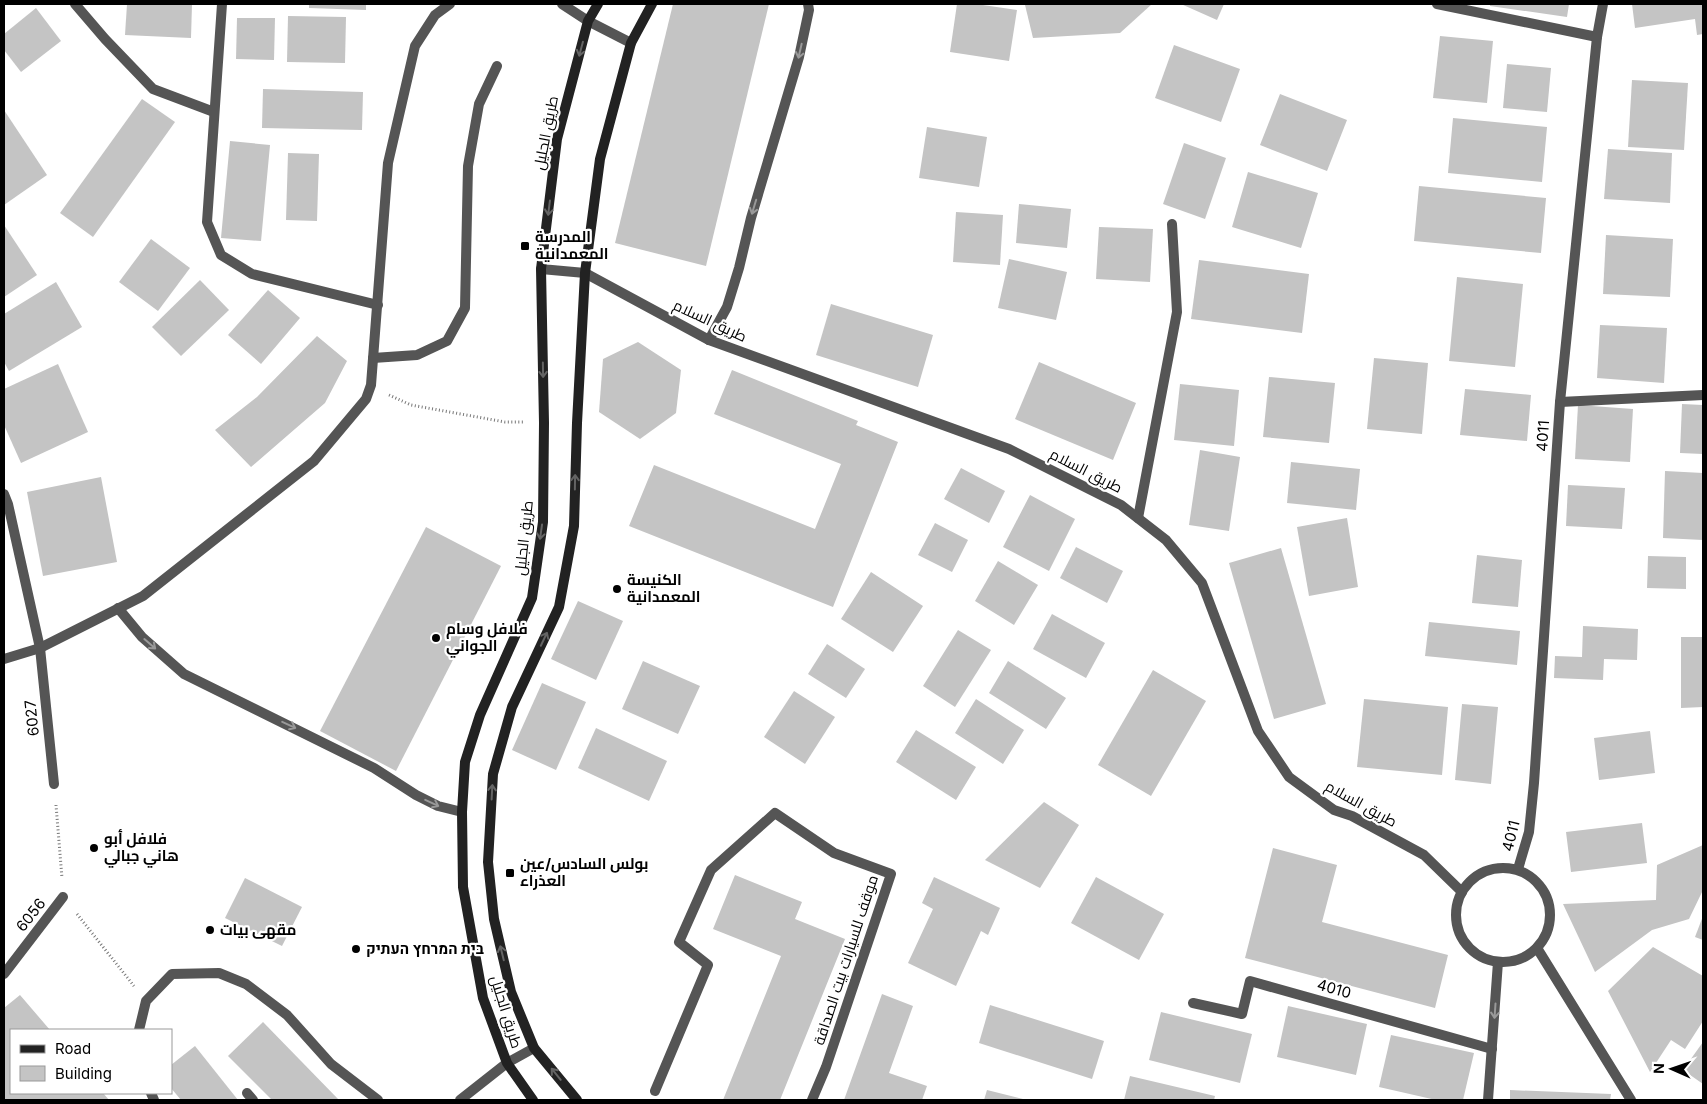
<svg xmlns="http://www.w3.org/2000/svg" width="1707" height="1104" font-family="Inter,Cairo,Heebo,sans-serif">
	<rect width="100%" height="100%" fill="#fff"/>
	<g fill="#c4c4c4">
		<path d="M127,4H192L191,38L125,35Z"/>
		<path d="M309,4H366V10L309,8Z"/>
		<path d="M673,4H769L706,266L615,243Z"/>
		<path d="M957,4H976L1017,10L1009,61L950,52Z"/>
		<path d="M1028,4H1152L1120,33L1033,38L1025,5Z"/>
		<path d="M1181,4H1224L1217,20Z"/>
		<path d="M1490,4H1569L1567,17L1490,6Z"/>
		<path d="M1632,4H1703V34L1697,35L1695,19L1635,28Z"/>
		<path d="M36,8L61,41L21,72L4,50V34Z"/>
		<path d="M288,16L346,17L345,63L287,62Z"/>
		<path d="M237,18H275L274,60L236,59Z"/>
		<path d="M1440,36L1493,41L1487,103L1433,98Z"/>
		<path d="M1174,45L1240,69L1221,122L1155,98Z"/>
		<path d="M1507,64L1551,68L1547,112L1503,108Z"/>
		<path d="M1632,80L1688,83L1684,150L1628,147Z"/>
		<path d="M263,89L363,92L362,130L262,128Z"/>
		<path d="M1280,94L1347,120L1327,171L1260,145Z"/>
		<path d="M142,99L175,122L93,237L60,213Z"/>
		<path d="M4,110L47,175L4,205Z"/>
		<path d="M1453,118L1547,127L1542,182L1448,173Z"/>
		<path d="M927,127L987,137L979,187L919,178Z"/>
		<path d="M230,141L270,145L261,241L221,238Z"/>
		<path d="M1184,143L1226,158L1205,219L1163,204Z"/>
		<path d="M1608,149L1672,153L1670,203L1604,199Z"/>
		<path d="M288,153L319,154L317,221L286,220Z"/>
		<path d="M1248,172L1318,193L1301,248L1232,227Z"/>
		<path d="M1419,186L1546,198L1541,253L1414,241Z"/>
		<path d="M1019,204L1071,209L1067,248L1016,243Z"/>
		<path d="M956,212L1003,215L1000,265L953,262Z"/>
		<path d="M4,225L37,275L4,297Z"/>
		<path d="M1099,227L1153,229L1150,282L1096,279Z"/>
		<path d="M1606,235L1673,239L1670,297L1603,294Z"/>
		<path d="M151,239L190,268L158,311L119,282Z"/>
		<path d="M1009,259L1067,272L1056,320L998,308Z"/>
		<path d="M1199,260L1309,274L1302,333L1191,319Z"/>
		<path d="M1457,277L1523,284L1515,367L1449,361Z"/>
		<path d="M200,280L229,310L181,356L152,327Z"/>
		<path d="M56,282L82,327L9,371L4,362V314Z"/>
		<path d="M268,290L300,318L261,364L228,335Z"/>
		<path d="M831,304L933,335L918,387L816,355Z"/>
		<path d="M1600,325L1667,328L1664,383L1597,378Z"/>
		<path d="M317,336L347,361L325,403L251,467L215,430L257,397Z"/>
		<path d="M638,342L681,370L676,413L640,439L599,412L603,359Z"/>
		<path d="M1374,358L1428,363L1422,434L1367,429Z"/>
		<path d="M1039,362L1136,403L1113,460L1015,419Z"/>
		<path d="M58,364L88,432L21,463L4,425V389Z"/>
		<path d="M732,370L858,421L856,425L898,442L833,607L629,526L654,465L815,529L841,464L714,414Z"/>
		<path d="M1269,377L1335,383L1329,443L1263,437Z"/>
		<path d="M1180,384L1239,390L1234,446L1174,440Z"/>
		<path d="M1465,389L1531,395L1527,441L1460,435Z"/>
		<path d="M1682,404L1703,405V454L1680,453Z"/>
		<path d="M1578,405L1633,409L1630,462L1575,459Z"/>
		<path d="M1200,450L1240,457L1229,531L1189,525Z"/>
		<path d="M1291,462L1360,469L1356,510L1287,503Z"/>
		<path d="M961,468L1005,491L989,523L944,499Z"/>
		<path d="M1665,471L1703,473V540L1663,538Z"/>
		<path d="M101,477L117,562L43,576L27,492Z"/>
		<path d="M1568,485L1625,488L1622,529L1566,526Z"/>
		<path d="M1030,495L1075,519L1049,571L1003,547Z"/>
		<path d="M1347,518L1358,587L1309,596L1297,527Z"/>
		<path d="M935,523L968,540L952,572L918,555Z"/>
		<path d="M426,527L501,566L396,771L320,731Z"/>
		<path d="M1076,547L1123,571L1107,603L1060,578Z"/>
		<path d="M1281,548L1326,704L1274,719L1229,563Z"/>
		<path d="M1477,555L1522,560L1518,607L1472,603Z"/>
		<path d="M1648,556L1686,557V589L1647,588Z"/>
		<path d="M998,561L1038,585L1014,625L975,601Z"/>
		<path d="M871,572L923,606L893,652L841,619Z"/>
		<path d="M578,601L623,621L596,680L551,659Z"/>
		<path d="M1052,614L1105,643L1086,678L1033,649Z"/>
		<path d="M1429,622L1520,631L1517,665L1425,656Z"/>
		<path d="M1583,626L1638,629L1637,660L1604,659L1603,680L1554,678L1555,656L1582,657Z"/>
		<path d="M958,630L991,650L955,707L923,686Z"/>
		<path d="M1681,637H1703V707L1681,708Z"/>
		<path d="M827,644L865,669L846,698L808,674Z"/>
		<path d="M643,661L700,686L678,734L622,709Z"/>
		<path d="M1008,661L1066,698L1046,729L989,693Z"/>
		<path d="M1153,670L1206,701L1151,796L1098,765Z"/>
		<path d="M542,683L586,702L556,770L512,750Z"/>
		<path d="M794,691L835,717L805,764L764,737Z"/>
		<path d="M976,699L1024,730L1003,764L955,733Z"/>
		<path d="M1364,699L1448,707L1442,775L1357,767Z"/>
		<path d="M1462,704L1498,707L1491,784L1455,780Z"/>
		<path d="M596,728L667,761L649,801L578,768Z"/>
		<path d="M916,730L976,767L956,800L896,762Z"/>
		<path d="M1650,731L1655,773L1599,780L1594,738Z"/>
		<path d="M1044,802L1079,825L1040,888L985,860Z"/>
		<path d="M1642,823L1647,863L1571,872L1566,832Z"/>
		<path d="M1703,845V890L1689,919L1652,930L1595,972L1563,904L1656,900L1657,865Z"/>
		<path d="M1273,848L1337,865L1322,922L1448,955L1435,1008L1245,958Z"/>
		<path d="M735,875L802,902L795,919L845,939L780,1100H723L781,956L713,929Z"/>
		<path d="M934,877L1000,908L988,935L981,931L956,986L908,963L933,909L922,903Z"/>
		<path d="M1096,877L1164,914L1139,960L1071,923Z"/>
		<path d="M245,878L302,907L282,946L225,918Z"/>
		<path d="M1703,916V940L1695,937Z"/>
		<path d="M1653,947L1703,976V1021L1685,1049L1671,1040L1650,1072L1608,991Z"/>
		<path d="M882,994L913,1006L889,1073L927,1086L922,1100H844Z"/>
		<path d="M20,995L50,1030H11V1093H103L109,1100H4V1008Z"/>
		<path d="M990,1005L1104,1041L1092,1079L979,1043Z"/>
		<path d="M1288,1006L1367,1024L1356,1075L1277,1057Z"/>
		<path d="M1161,1012L1252,1034L1240,1083L1149,1060Z"/>
		<path d="M263,1022L339,1100H272L228,1056Z"/>
		<path d="M1391,1035L1474,1053L1463,1100H1436L1379,1087Z"/>
		<path d="M1703,1042V1084L1683,1070Z"/>
		<path d="M195,1046L238,1100H181L171,1088V1065Z"/>
		<path d="M1130,1076L1215,1096L1214,1100H1124Z"/>
		<path d="M987,1090L1027,1100H984Z"/>
		<path d="M1510,1090L1611,1094L1610,1100H1510Z"/>
	</g>
	<g fill="none" stroke-linecap="round" stroke-linejoin="round">
		<g stroke="#777" stroke-width="3" stroke-dasharray="1 2.5" stroke-linecap="butt">
			<path d="M389,395L411,405L505,422H524"/>
			<path d="M56,805L62,878"/>
			<path d="M77,914L134,986"/>
		</g>
		<g stroke="#555" stroke-width="10">
			<path d="M75,4L105,39L153,89L214,112"/>
			<path d="M1437,4L1597,37"/>
			<path d="M709,340L727,307L739,268L751,218L799,57L809,10L808,4"/>
			<path d="M373,358L417,355L447,341L465,308L468,166L479,104L497,66"/>
			<path d="M1560,402L1703,395"/>
			<path d="M1138,518L1177,312L1172,224"/>
			<path d="M655,1091L708,965L679,942L711,870L775,813L834,853L891,874L826,1067L812,1100"/>
			<path d="M247,1093L253,1100"/>
		</g>
		<g stroke="#555" stroke-width="10">
			<path d="M222,4L207,222L221,255L252,274L378,305"/>
			<path d="M562,4L588,21L631,43"/>
			<path d="M541,269L585,273L709,340L1009,449L1121,505L1166,540L1202,583L1258,731L1289,777L1334,810L1352,816L1424,855L1462,892"/>
			<path d="M4,494L8,504L40,648L54,784"/>
			<path d="M118,608L142,637L184,674L374,768L416,795L438,806L462,812"/>
			<path d="M4,659L40,648L143,596L314,461L366,399L371,385L388,163L415,46L435,15L450,4"/>
			<circle cx="1503" cy="915" r="47"/>
			<path d="M1518,869L1529,832L1534,783L1560,402L1597,37L1603,4"/>
			<path d="M1537,948L1631,1100"/>
			<path d="M4,974L63,897"/>
			<path d="M1193,1003L1242,1014L1250,981L1492,1049"/>
			<path d="M139,1030L146,1001L172,974L219,973L246,984L287,1015L331,1064L378,1100"/>
			<path d="M151,1093L154,1100"/>
			<path d="M460,1100L507,1063L534,1048"/>
			<path d="M1488,1100L1498,962"/>
		</g>
		<g stroke="#222" stroke-width="10">
			<path d="M533,1100L507,1063L483,998L463,887L462,812L465,762L480,715L532,598L543,522L544,423L541,269L557,139L588,21L598,4"/>
			<path d="M577,1100L534,1048L511,992L494,919L488,862L493,774L512,707L559,607L574,526L577,423L585,273L600,159L631,43L652,4"/>
		</g>
	</g>
	<defs><path id="oneway-shaft" d="M-6 0H5M1.5-3L5.5 0L1.5 3" fill="none" stroke-width="1.6" stroke-linecap="round" stroke-linejoin="round" transform="scale(1.25)"/></defs>
	<g stroke="#646464">
		<use href="#oneway-shaft" transform="translate(581 49) rotate(105)"/>
		<use href="#oneway-shaft" transform="translate(549 208) rotate(97)"/>
		<use href="#oneway-shaft" transform="translate(543 370) rotate(89)"/>
		<use href="#oneway-shaft" transform="translate(575 482) rotate(-89)"/>
		<use href="#oneway-shaft" transform="translate(541 532) rotate(98)"/>
		<use href="#oneway-shaft" transform="translate(544 639) rotate(-65)"/>
		<use href="#oneway-shaft" transform="translate(492 792) rotate(-87)"/>
		<use href="#oneway-shaft" transform="translate(502 953) rotate(-104)"/>
		<use href="#oneway-shaft" transform="translate(556 1074) rotate(-129)"/>
	</g>
	<g stroke="#999">
		<use href="#oneway-shaft" transform="translate(800 51) rotate(103)"/>
		<use href="#oneway-shaft" transform="translate(754 207) rotate(107)"/>
		<use href="#oneway-shaft" transform="translate(150 644) rotate(41)"/>
		<use href="#oneway-shaft" transform="translate(289 725) rotate(25)"/>
		<use href="#oneway-shaft" transform="translate(432 803) rotate(25)"/>
		<use href="#oneway-shaft" transform="translate(1495 1011) rotate(94)"/>
	</g>
	<g fill="#000" stroke="#fff" stroke-width="2">
		<rect x="520" y="241" width="10" height="10" rx="2.5"/>
		<circle cx="617" cy="589" r="5"/>
		<circle cx="436" cy="638" r="5"/>
		<circle cx="94" cy="848" r="5"/>
		<rect x="505" y="868" width="10" height="10" rx="2.5"/>
		<circle cx="210" cy="930" r="5"/>
		<circle cx="356" cy="949" r="5"/>
	</g>
	<g text-anchor="middle" stroke-width="4.5" stroke-linejoin="round" paint-order="stroke">
		<g font-size="15" fill="#000" stroke="#fff">
			<text transform="translate(546 133) rotate(-79)" y="5">طريق الجليل</text>
			<text transform="translate(710 321) rotate(25)" y="5">طريق السلام</text>
			<text transform="translate(1543 436) rotate(-86)" y="5">4011</text>
			<text transform="translate(1086 471) rotate(27)" y="5">طريق السلام</text>
			<text transform="translate(524 538) rotate(-84)" y="5">طريق الجليل</text>
			<text transform="translate(32 718) rotate(-96)" y="5">6027</text>
			<text transform="translate(1361 804) rotate(29)" y="5">طريق السلام</text>
			<text transform="translate(1511 836) rotate(-76)" y="5">4011</text>
			<text transform="translate(31 915) rotate(-52)" y="5">6056</text>
			<text transform="translate(846 960) rotate(-72)" y="5">موقف للسيارات بيت الصداقة</text>
			<text transform="translate(1334 989) rotate(16)" y="5">4010</text>
			<text transform="translate(506 1012) rotate(73)" y="5">طريق الجليل</text>
		</g>
		<g font-size="15" font-weight="bold" fill="#000" stroke="#fff" text-anchor="start">
			<text x="535" y="242">المدرسة<tspan x="535" dy="17">المعمدانية</tspan></text>
			<text x="627" y="585">الكنيسة<tspan x="627" dy="17">المعمدانية</tspan></text>
			<text x="446" y="634">فلافل وسام<tspan x="446" dy="17">الجواني</tspan></text>
			<text x="104" y="844">فلافل أبو<tspan x="104" dy="17">هاني جبالي</tspan></text>
			<text x="520" y="869">بولس السادس/عين<tspan x="520" dy="17">العذراء</tspan></text>
			<text x="220" y="935">مقهى بيات</text>
			<text x="366" y="954">בית המרחץ העתיק</text>
		</g>
	</g>
	<rect width="1707" height="1104" fill="none" stroke="#000000" stroke-width="10"/>
	<rect x="10" y="1029" width="162" height="65" fill="#ffffff" stroke="#999999"/>
	<rect x="20" y="1045" width="25" height="8" fill="#222222" stroke="#999999"/>
	<text x="55" y="1054" font-size="15" fill="#000000">Road</text>
	<rect x="20" y="1066" width="25" height="15" fill="#c4c4c4" stroke="#999999"/>
	<text x="55" y="1079" font-size="15" fill="#000000">Building</text>
	<g transform="translate(1672 1069) rotate(272)" stroke="#ffffff" stroke-width="4" paint-order="stroke">
	<path d="M0-4L9 19L0 12L-9 19Z" fill="#000000"/>
	<text y="-8" font-size="14" font-weight="bold" text-anchor="middle" fill="#000000">N</text>
	</g>
</svg>
